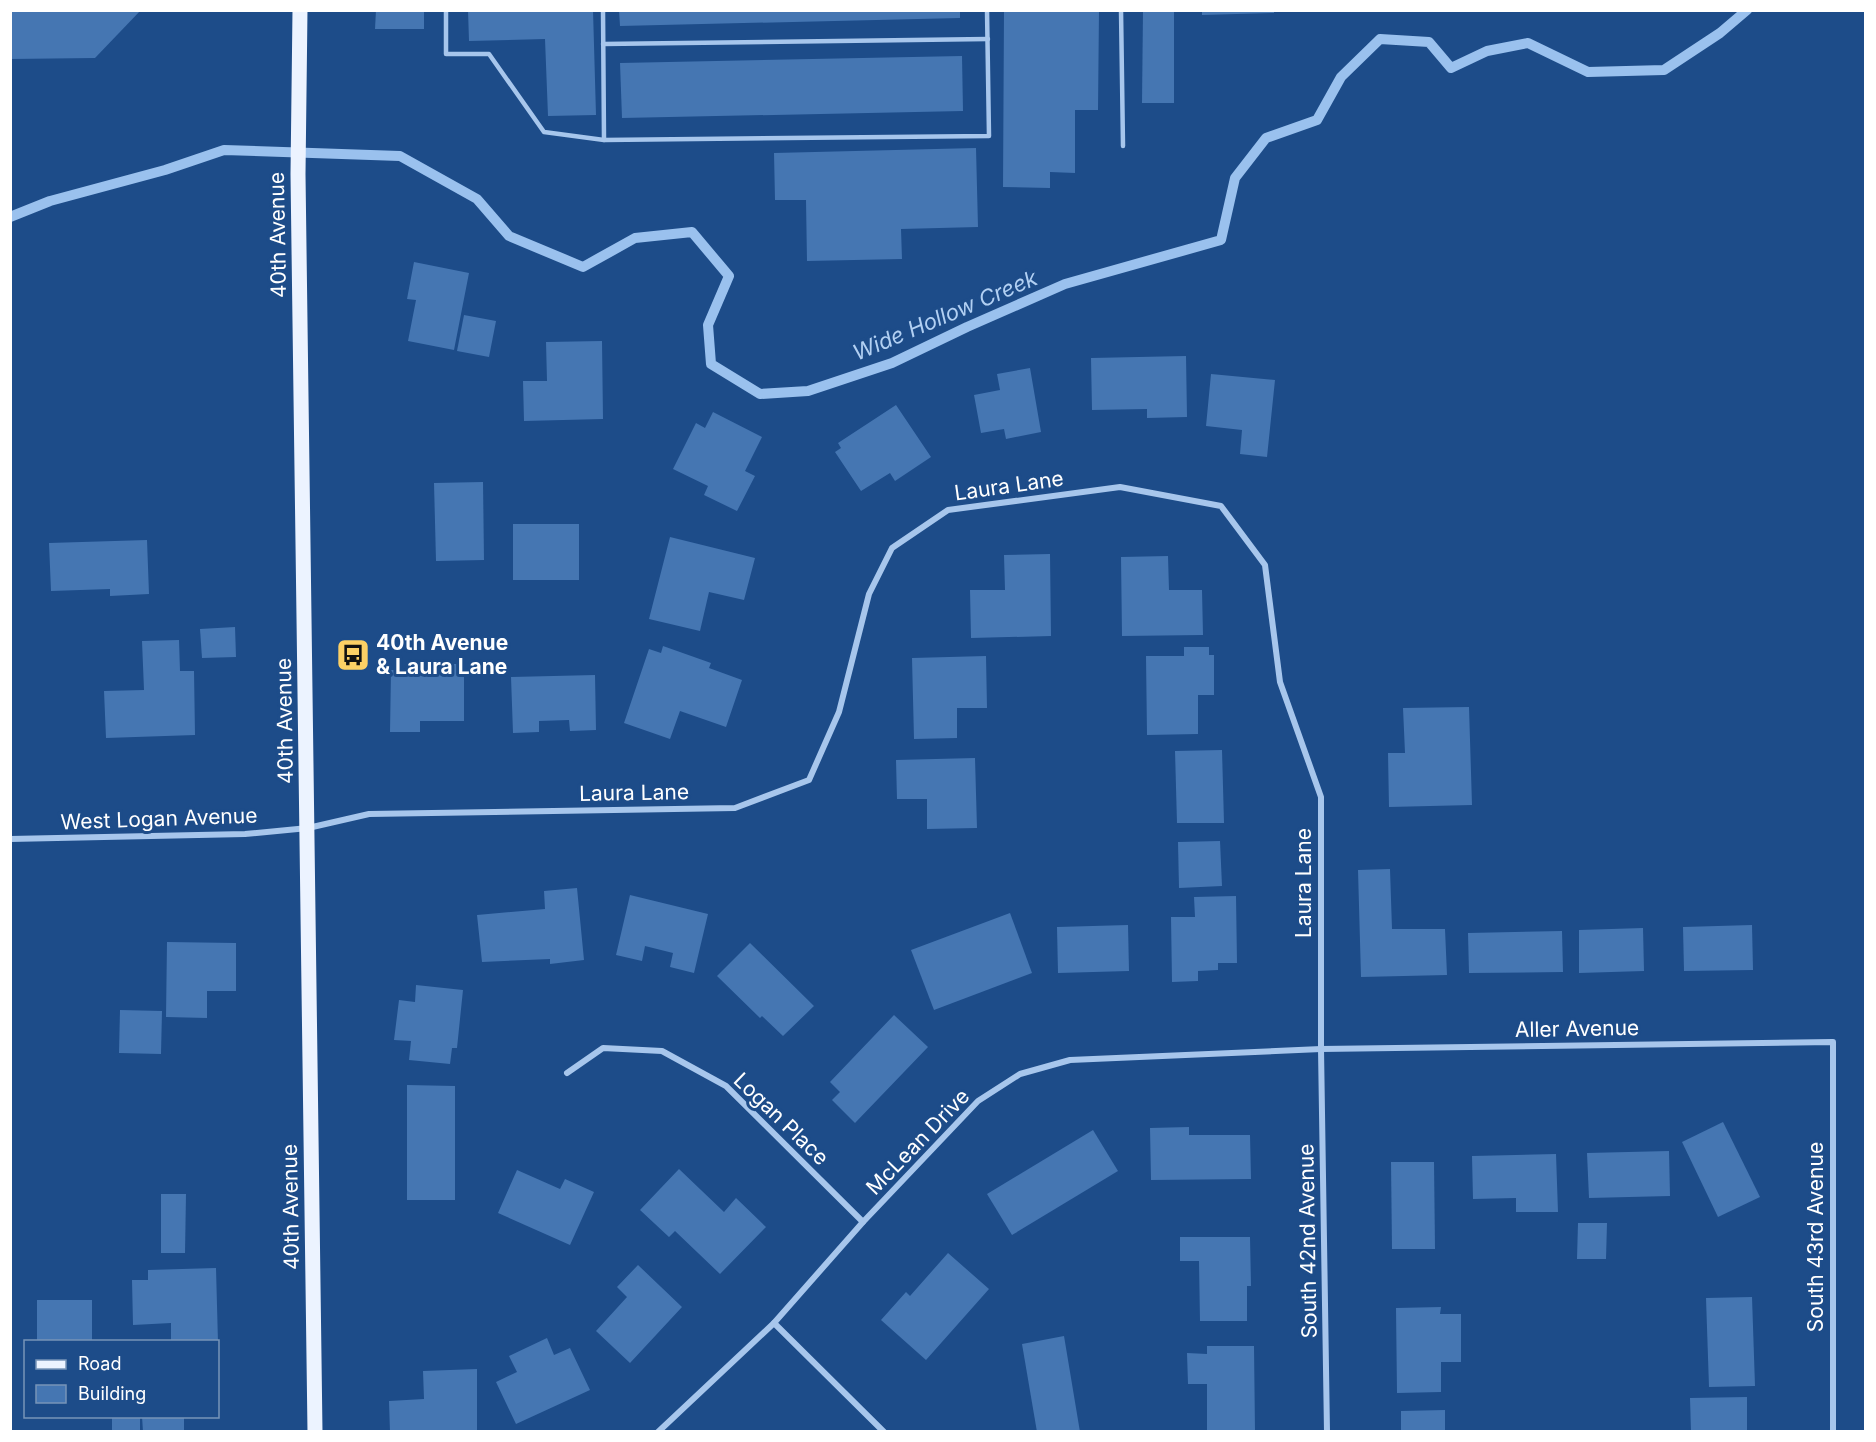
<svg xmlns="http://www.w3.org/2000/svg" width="1876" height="1442" font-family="Inter,sans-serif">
	<rect width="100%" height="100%" fill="#1d4c89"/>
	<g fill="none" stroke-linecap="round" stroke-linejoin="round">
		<path stroke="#9ac1ee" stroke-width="10" d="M10,217L50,201L165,170L224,150L400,156L477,199L509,236L583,267L635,238L692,232L729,276L708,325L711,364L760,394L808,391L892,363L967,327L1065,284L1221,240L1235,178L1266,138L1317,120L1341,77L1380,39L1429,42L1451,68L1487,51L1528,43L1588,72L1664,70L1720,33L1747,10"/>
	</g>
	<g fill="#4576b2">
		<path d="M10,10H141L95,58L10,59Z"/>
		<path d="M376,10H424V29H375Z"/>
		<path d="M468,10H593L596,115L548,116L545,39L469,41Z"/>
		<path d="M619,10H960V18L620,26Z"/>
		<path d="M1004,10H1099L1098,110H1075V173L1050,172V188L1003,187Z"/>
		<path d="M1143,10H1174V103H1142Z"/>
		<path d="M1202,10H1274V13L1202,15Z"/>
		<path d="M962,56L963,111L622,118L620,63Z"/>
		<path d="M976,148L978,227L901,229L902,259L807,261L806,200H775L774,153Z"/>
		<path d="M414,262L469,273L454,350L408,341L416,300L407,299Z"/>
		<path d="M464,315L496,321L489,357L457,351Z"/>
		<path d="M602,341L603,419L524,421L523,381H547L546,342Z"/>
		<path d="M1186,356L1187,417L1147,418V409L1092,410L1091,358Z"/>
		<path d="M1030,368L1041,432L1006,439L1004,429L981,433L974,395L1000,390L997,374Z"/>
		<path d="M1211,374L1275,380L1267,457L1240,454L1242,430L1206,426Z"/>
		<path d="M896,405L931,457L895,481L890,473L861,491L835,452L841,448L838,443Z"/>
		<path d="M713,412L762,437L745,471L755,476L737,511L704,495L708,486L673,469L696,423L705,428Z"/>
		<path d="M483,482L484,560L436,561L434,483Z"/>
		<rect x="513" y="524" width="66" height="56"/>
		<path d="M670,537L755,558L744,600L709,592L700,631L649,619Z"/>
		<path d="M147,540L149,594L110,596V589L51,591L49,543Z"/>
		<path d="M1050,554L1051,636L971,638L970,590H1005L1004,555Z"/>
		<path d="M1168,556L1169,590H1202L1203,635L1122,636L1121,557Z"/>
		<path d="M235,627L236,657L202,658L200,629Z"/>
		<path d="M179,640L180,671H194L195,735L106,738L104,691L144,690L142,641Z"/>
		<path d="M663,646L711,663L709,668L742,680L726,727L680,711L670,739L624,723L649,649L661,653Z"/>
		<path d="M1184,647H1209V655H1214V695H1198V734L1147,735L1146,656H1184Z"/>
		<path d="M986,656L987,708H957V738L914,739L912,658Z"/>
		<path d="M412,664H464V721H420V732H390L391,670H412Z"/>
		<path d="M595,675L596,730L570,731L569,720L539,721V732L513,733L511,677Z"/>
		<path d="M1469,707L1472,805L1389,807L1388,753H1405L1403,708Z"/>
		<path d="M1222,750L1224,823H1177L1175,751Z"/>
		<path d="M975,758L977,828L927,829V799H897L896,760Z"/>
		<path d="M1220,841L1222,886L1179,888L1178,842Z"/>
		<path d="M1390,869L1392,929H1445L1447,975L1361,977L1358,870Z"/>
		<path d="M577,888L584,960L550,964V959L482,962L477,915L545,909L544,891Z"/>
		<path d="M630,895L708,914L694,973L670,967L673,953L645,946L642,961L616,955Z"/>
		<path d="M1236,896L1237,963H1218V970L1198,971V981L1172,982L1171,917H1195L1194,897Z"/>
		<path d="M1010,913L1032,973L934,1010L911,950Z"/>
		<path d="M1128,925L1129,971L1058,973L1057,927Z"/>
		<path d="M1752,925L1753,970L1684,971L1683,927Z"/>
		<path d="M1643,928L1644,971L1579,973V930Z"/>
		<path d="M1562,931L1563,972L1469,973L1468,933Z"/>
		<path d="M167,942L236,943V991H207V1018L166,1017Z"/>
		<path d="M750,943L814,1006L783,1036L762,1016L760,1018L717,976Z"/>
		<path d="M416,985L463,990L457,1048H452L450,1064L409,1060L411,1041L394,1040L399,1000L415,1002Z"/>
		<path d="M120,1010L162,1011L161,1054L119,1053Z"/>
		<path d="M894,1015L928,1047L855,1123L832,1100L840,1092L830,1082Z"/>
		<path d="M407,1085L455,1086V1200H407Z"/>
		<path d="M1723,1122L1760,1197L1718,1217L1682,1142Z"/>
		<path d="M1189,1127V1135H1250L1251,1179L1151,1180L1150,1128Z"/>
		<path d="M1093,1130L1118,1171L1012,1235L987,1194Z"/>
		<path d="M1669,1151L1670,1196L1589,1198L1587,1153Z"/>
		<path d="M1556,1154L1558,1212H1516V1198L1473,1199L1472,1156Z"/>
		<path d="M1391,1162H1434L1435,1249H1392Z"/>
		<path d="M679,1169L724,1212L736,1198L766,1227L720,1274L675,1231L669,1237L640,1210Z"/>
		<path d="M517,1170L560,1189L565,1179L594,1192L570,1245L498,1213Z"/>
		<path d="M161,1194H186L185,1253H161Z"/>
		<path d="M1578,1223H1607L1606,1259H1577Z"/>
		<path d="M1180,1237H1250L1251,1286H1247V1321H1200L1199,1261H1180Z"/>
		<path d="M948,1253L989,1289L926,1360L881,1320L906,1292L910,1296Z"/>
		<path d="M638,1265L682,1307L630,1363L596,1331L627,1297L617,1287Z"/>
		<path d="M216,1268L218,1342H171V1323L133,1325L132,1280H148V1270Z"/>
		<path d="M1752,1297L1755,1386L1709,1387L1706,1298Z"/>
		<rect x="37" y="1300" width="55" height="42"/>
		<path d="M1441,1307L1440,1314H1461V1362H1441V1392L1397,1393L1396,1308Z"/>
		<path d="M1064,1336L1080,1432H1037L1022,1344Z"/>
		<path d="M547,1338L554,1355L570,1348L590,1390L516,1424L496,1382L517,1372L509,1356Z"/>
		<path d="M1207,1346H1254L1255,1432H1207V1384H1188L1187,1353L1207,1354Z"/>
		<path d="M477,1369V1432H390L389,1401L424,1399L423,1371Z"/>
		<path d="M1747,1397V1432H1691L1690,1398Z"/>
		<path d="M1445,1410V1432H1401V1411Z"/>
		<rect x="112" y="1416" width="28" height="16"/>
		<path d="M142,1416H184V1432H143Z"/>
	</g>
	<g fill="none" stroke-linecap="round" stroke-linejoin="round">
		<g stroke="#a7c6ec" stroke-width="4.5">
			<path d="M446,10V54H489L544,132L604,140"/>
			<path d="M603,10L604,140L989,136L987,10"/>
			<path d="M1121,10L1123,146"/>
			<path d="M603,44L988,39"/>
		</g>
		<g stroke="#a7c6ec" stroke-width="6">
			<path d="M10,839L245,834L308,828L369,814L735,808L809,780L839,712L869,594L892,548L948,510L1120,487L1221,506L1265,565L1280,682L1321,797V1049L1327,1432"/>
			<path d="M567,1073L603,1048L662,1051L726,1086L863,1222"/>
			<path d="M774,1323L884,1432"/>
			<path d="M658,1432L774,1323L863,1222L978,1101L1020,1074L1070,1060L1321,1049L1833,1042V1432"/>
		</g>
		<path stroke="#ecf3ff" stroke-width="15" d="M300,10L298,174L315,1432"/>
	</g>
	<defs>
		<symbol id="bus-square" viewBox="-11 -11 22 22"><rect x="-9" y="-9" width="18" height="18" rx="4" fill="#fcd065" stroke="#1d4c89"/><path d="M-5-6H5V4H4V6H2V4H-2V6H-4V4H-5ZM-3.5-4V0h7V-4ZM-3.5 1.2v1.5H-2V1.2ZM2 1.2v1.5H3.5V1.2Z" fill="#111"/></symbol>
	</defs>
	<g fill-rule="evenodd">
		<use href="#bus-square" x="334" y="636" width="38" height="38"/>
	</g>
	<g text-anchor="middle" stroke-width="6" stroke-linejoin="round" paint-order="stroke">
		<g font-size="21" fill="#fff" stroke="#1d4c89">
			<text transform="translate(278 235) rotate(-91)" y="7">40th Avenue</text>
			<text transform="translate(1009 486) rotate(-8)" y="7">Laura Lane</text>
			<text transform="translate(285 721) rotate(-91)" y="7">40th Avenue</text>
			<text transform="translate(634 793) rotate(-1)" y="7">Laura Lane</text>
			<text transform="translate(159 819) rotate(-2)" y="7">West Logan Avenue</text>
			<text transform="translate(1304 883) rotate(-90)" y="7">Laura Lane</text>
			<text transform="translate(1577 1029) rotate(-1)" y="7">Aller Avenue</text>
			<text transform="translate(781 1119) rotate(44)" y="7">Logan Place</text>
			<text transform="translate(918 1142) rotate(-46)" y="7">McLean Drive</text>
			<text transform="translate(291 1207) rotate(-91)" y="7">40th Avenue</text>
			<text transform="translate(1816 1237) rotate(-90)" y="7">South 43rd Avenue</text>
			<text transform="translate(1308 1241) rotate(-91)" y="7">South 42nd Avenue</text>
		</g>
		<g font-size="21" font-weight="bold" fill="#fff" stroke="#1d4c89" text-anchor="start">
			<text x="376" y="650">40th Avenue<tspan x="376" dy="24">&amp; Laura Lane</tspan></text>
		</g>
		<g font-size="22" font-style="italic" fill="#b2d0f3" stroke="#1d4c89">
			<text transform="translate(945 315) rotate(-23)" y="8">Wide Hollow Creek</text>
		</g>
	</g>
	<rect width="1876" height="1442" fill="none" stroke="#ffffff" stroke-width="24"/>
	<rect x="24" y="1340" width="195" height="78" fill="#1d4c89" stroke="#7794b8" stroke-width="1.5"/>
	<rect x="36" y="1360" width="30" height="9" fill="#ecf3ff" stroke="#7794b8" stroke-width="1.5"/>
	<text x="78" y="1370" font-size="18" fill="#ffffff">Road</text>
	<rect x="36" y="1385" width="30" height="18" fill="#4576b2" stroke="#7794b8" stroke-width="1.5"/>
	<text x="78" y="1400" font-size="18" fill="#ffffff">Building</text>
</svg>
